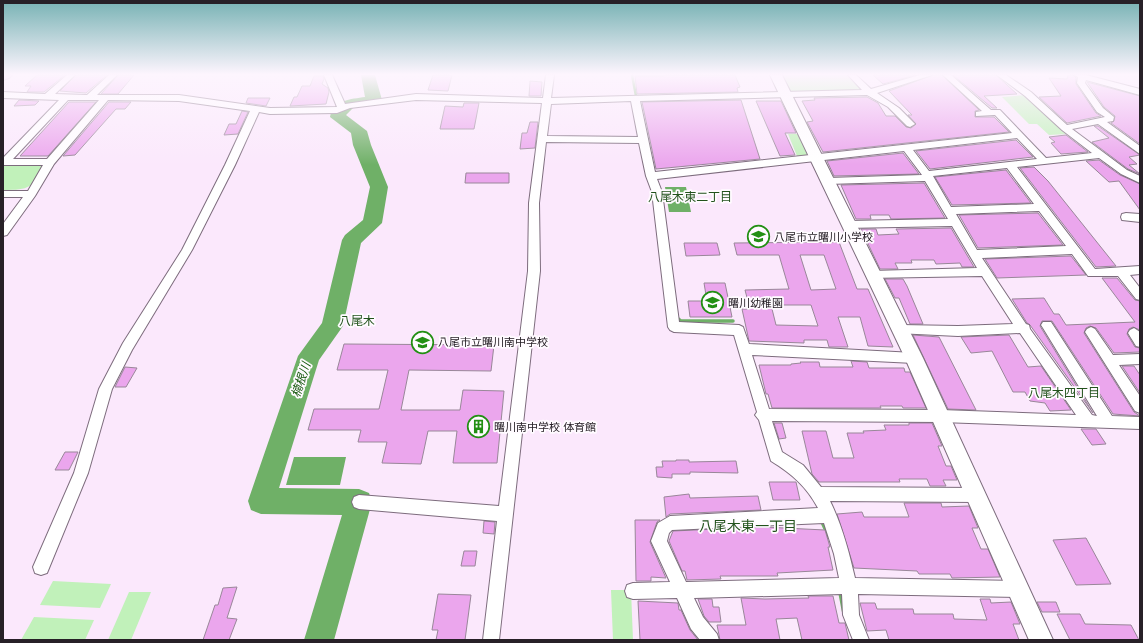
<svg xmlns="http://www.w3.org/2000/svg" width="1143" height="643" font-family="Quicksand,'Noto Sans JP',sans-serif">
	<rect width="100%" height="100%" fill="#fbe8fc"/>
	<g fill="#c1f1ba">
		<path d="M781,75H847L862,88L861,90L790,92Z"/>
		<path d="M1026,95L1068,134L1049,135L1037,124H1029L1002,97Z"/>
		<path d="M788,134H801L811,156H797Z"/>
		<path d="M42,163L46,166C30,188 31,190 3,190V164Z"/>
		<path d="M53,581L111,584L100,608L40,605Z"/>
		<path d="M611,590H631L633,640H613Z"/>
		<path d="M129,592H151L131,640H108Z"/>
		<path d="M34,617L94,620L85,640H21Z"/>
	</g>
	<g fill="#6fb067">
		<path d="M665,187H686L691,212H669Z"/>
		<path d="M294,457H346L340,485H286Z"/>
	</g>
	<g fill="none" stroke-linecap="round" stroke-linejoin="round">
		<path stroke="#6fb067" stroke-width="2.5" d="M632,75L636,96"/>
		<path stroke="#6fb067" stroke-width="3.5" d="M676,317L681,321H733"/>
		<g stroke="#6fb067" stroke-width="4.5">
			<path d="M823,523L829,536"/>
			<path d="M840,590L844,611"/>
		</g>
		<path fill="#6fb067" fill-rule="evenodd" d="M361,75H375L382,100L380,103L353,108L346,115L367,131L371,145L388,187L382,223L361,243L343,326L319,360L279,488L359,489L369,493L372,502L334,640H304L342,515L261,514L251,510L248,501L298,356L322,323L342,240L345,235L363,220L370,187L353,145L351,133L330,117C333,100 351,99 365,97Z"/>
	</g>
	<g fill="#eba6ed" stroke="#998799" fill-rule="evenodd">
		<path d="M37,75H65L44,92H27L31,86H25Z"/>
		<path d="M76,75H107L86,93L60,91Z"/>
		<path d="M118,75H134L118,94H101Z"/>
		<path d="M433,75H452L448,91L428,90Z"/>
		<path d="M664,75H735L740,87L737,88L738,92L637,94L635,76H664Z"/>
		<path d="M873,75H916L883,84Z"/>
		<path d="M933,75H942L979,110L975,111V117H994L1009,132L823,152L807,122L813,121L802,101L815,100L814,98L867,97L878,103L886,116H895L906,127L911,128L916,124L908,115H912L889,91Z"/>
		<path d="M953,75H996L1017,94L984,96L997,108H992Z"/>
		<path d="M1068,75H1073L1076,78V84L1096,113L1101,116L1067,123L1039,97L1061,96L1049,78L1067,79Z"/>
		<path d="M314,76H323L324,79L322,84L328,88L329,92L326,104L290,106L294,97H297L302,86H310Z"/>
		<path d="M530,81L542,82L541,96H529Z"/>
		<path d="M1087,82L1140,96V144L1111,123L1114,121L1115,116L1104,107Z"/>
		<path d="M248,98H270L266,106L246,103Z"/>
		<path d="M19,100L39,101L35,105L14,106Z"/>
		<path d="M741,100L760,159L656,169L642,102Z"/>
		<path d="M756,101H781L796,133H785L795,155L780,156Z"/>
		<path d="M69,102H96L48,156H20Z"/>
		<path d="M109,102H131L125,109H116L75,155L63,156Z"/>
		<path d="M464,103H479L474,129H440L445,106L463,107Z"/>
		<path d="M242,111L248,112L238,134L224,135L229,124H236Z"/>
		<path d="M530,122H538L535,148L520,149L522,133H527Z"/>
		<path d="M1094,126H1098L1140,155L1129,157L1137,164L1129,165L1140,174L1128,169L1092,142L1109,138Z"/>
		<path d="M1066,135L1088,152L1061,154L1051,143L1055,142L1049,137Z"/>
		<path d="M1016,140L1033,157L930,169L916,151Z"/>
		<path d="M903,153L919,174L834,176L827,161Z"/>
		<path d="M1099,160L1120,175L1140,184V210L1119,181L1109,182L1086,161Z"/>
		<path d="M1034,167L1048,181L1116,266L1096,267L1020,168Z"/>
		<path d="M1006,170L1031,203L952,205L935,177Z"/>
		<path d="M466,173H509V183H465Z"/>
		<path d="M924,183L945,218L891,219L889,215H870L871,219H856L841,185Z"/>
		<path d="M1038,213L1063,245L978,248L959,215Z"/>
		<path d="M951,228L974,267H962L960,263L936,264L934,260H911L912,263H895L898,269H880L861,229H876L878,235L899,234L896,229Z"/>
		<path d="M839,242L857,289H868L893,347L868,346L860,317H838L848,347H829L827,340H804V343L749,341L742,309H750L745,290L789,289L779,255H737L734,243ZM800,255H824L836,289L811,290ZM771,305H811L818,326L776,325Z"/>
		<path d="M684,243H717L720,255L686,256Z"/>
		<path d="M1071,256L1086,275L997,278L985,259Z"/>
		<path d="M1102,278H1117L1135,300L1140,301V330L1133,327L1129,329L1127,334L1135,347L1140,348V352L1114,353L1096,328L1090,326L1086,328L1084,333L1134,412L1140,416L1113,414L1052,321H1042L1040,326L1093,413L1030,325L1027,323L1012,299L1044,298L1054,314H1059L1066,325L1135,322Z"/>
		<path d="M885,279H903L907,286L923,324H910L899,298H895Z"/>
		<path d="M704,283H725L732,317H690L688,301H707Z"/>
		<path d="M913,335L939,337L976,410L948,409Z"/>
		<path d="M1009,335L1028,367L1041,366L1071,410L1050,411L1045,403L1030,401L1025,392H1013L992,351L971,353L961,337Z"/>
		<path d="M344,344L494,345L491,371L409,370L401,410H460L463,390L504,391L497,463H453L457,431H428L421,464L382,463L387,442H358L361,430H308L314,409H379L388,370H337Z"/>
		<path d="M851,361L867,362L869,368H904L905,372H910L926,408H903L902,406H880L881,408H772L768,394H766L759,365H791V364L801,363L800,362H819L820,367H853Z"/>
		<path d="M1122,366H1134L1140,375V393Z"/>
		<path d="M125,367L137,368L126,387H115Z"/>
		<path d="M774,423H782L786,438L779,439Z"/>
		<path d="M909,423H932L942,446H938L946,466H951L957,480H943L946,486H930L927,479H899L900,482H819L812,474L802,431H826L833,458H854L847,433H864L863,431L886,430L884,425H909Z"/>
		<path d="M1081,429H1096L1106,444L1092,445Z"/>
		<path d="M65,452H78L69,470H55Z"/>
		<path d="M676,460H689V462L736,461L738,473L690,472V474H672V478L657,477L656,467H663L662,461H676Z"/>
		<path d="M769,482H796L800,500H773Z"/>
		<path d="M689,494L690,498L758,496L761,510L670,514L666,517L664,497Z"/>
		<path d="M904,503H941L942,507L969,506L978,528H972L981,549H988L1000,577L952,578L950,574H919L917,571L854,568L837,514L862,512L864,517H909Z"/>
		<path d="M635,520H660L657,522L650,542L666,578L651,577V581H636Z"/>
		<path d="M484,521L495,522L494,534L483,533Z"/>
		<path d="M764,527L825,530L830,547H828L833,570L777,573L778,576H720L721,579L687,580L685,571H682L669,541L673,531Z"/>
		<path d="M1086,538L1111,584L1076,585L1053,540Z"/>
		<path d="M464,551H477L475,566H461Z"/>
		<path d="M237,587L227,618L237,619L229,640H203L215,605H218L223,588Z"/>
		<path d="M438,594L471,595L465,640H436L438,630H432Z"/>
		<path d="M808,596H833L839,623H845L849,640H802L797,618L776,619L780,640H720L717,625H746L741,598L765,599L809,598Z"/>
		<path d="M698,599H712L713,607H719L721,622H709L704,616Z"/>
		<path d="M980,599H990L991,603L1011,602L1020,624H1013L1019,640H889L886,630L867,631L860,603H875L877,609H913L914,614H953L954,619L987,620Z"/>
		<path d="M638,601L678,603L679,610H681L690,630L698,640H640Z"/>
		<path d="M1037,602H1056L1060,612H1042Z"/>
		<path d="M1057,614H1080L1085,624L1131,625L1139,640H1070Z"/>
	</g>
	<g fill="none" stroke-linecap="round" stroke-linejoin="round">
		<defs>
			<g id="street">
				<path d="M67,75H75L55,94L87,95L109,75H117L97,95H179L270,108L337,107L324,75H332L345,104L416,94L543,98L546,75H554L551,98L862,90L848,75H856L871,89L920,75H932L877,93L899,108L915,124L910,127L907,126L888,107L867,95L640,101L655,172L1012,133L995,115L976,116V112L982,111L943,75H951L991,110H1000L1046,158L1092,153L1062,130L1025,96L997,75H1006L1031,92L1067,125L1105,117L1097,112L1077,83L1078,77L1074,75H1086L1140,89V95L1086,80L1085,83L1103,108L1114,117L1113,121L1107,122L1140,146V154L1098,124L1072,129L1127,170L1140,176V183L1121,174L1099,158L1017,167L1095,269L1140,266V274L1130,275L1140,288V300L1136,299L1118,276H1088L1072,254L982,258L1026,324L1029,325L1030,329L1092,415L1097,416L1043,328L1041,325L1043,322H1051L1112,416L1140,417V429L941,422L772,421L782,452L803,465L821,487L977,488L982,490L984,495L982,500L977,502L830,501C842,525 849,552 855,578L1019,581L1025,583L1027,589L1025,595L1019,597L858,594L859,615L869,640H853L843,615L842,594L694,598L703,617L717,634L719,640H700L691,629L677,598L633,599L627,597L625,591L627,585L633,583L670,582L651,541L658,523L670,516L818,508C806,486 792,474 771,461L759,420L755,415L757,412L734,335L674,332L670,330L668,327L652,192L646,176L639,143L546,142L539,203L540,271L499,640H483L497,521L359,509L354,507L352,502L354,497L359,495L499,506L528,271L529,203L542,103L416,100L350,108L337,113L270,114L259,112L235,165L192,250L132,350L112,389L88,473L47,573L41,575L35,573L33,567L74,473L99,389L123,343L182,250L225,165L250,111L179,101L108,100L54,164L35,196L7,235L3,236V224L23,197H3V191H28L43,165H3V158L59,100L3,98V92L45,94ZM68,100H99L47,159H13ZM631,101L638,137L547,136L551,104ZM1017,138L1037,159L929,171L913,150ZM904,151L922,175L828,178L823,181L828,184L925,181L948,219L849,221L844,225L845,228L952,226L977,268L872,271L866,275L868,278L982,276L1013,324L958,326L900,325L896,327L894,330L896,333L958,336L1020,333L1076,415L941,410L769,409L752,355L914,363L918,362L920,358L918,354L914,353L749,344L743,327L739,325L679,322L662,192L657,179ZM1007,168L1034,204L951,207L933,176ZM1039,211L1066,246L977,250L956,214ZM824,523L834,554L839,578L686,582L667,541L669,533L672,530Z"/>
				<path d="M1126,213L1140,214V222L1122,220L1121,217L1122,214Z"/>
				<path d="M1091,327L1095,329L1113,355L1140,354V364L1119,365L1140,396V413L1135,411L1087,335L1085,332L1087,329Z"/>
				<path d="M1134,328L1140,332V347L1136,346L1128,333L1130,330Z"/>
			</g>
			<path id="secondary" d="M770,75H782L923,358L1053,640H1029L905,358Z"/>
			<path id="highway" d="M3,75H12L9,78L3,80Z"/>
		</defs>
		<use href="#street" stroke="#7d6c7d" stroke-width="2"/>
		<use href="#secondary" stroke="#7d6c7d" stroke-width="2"/>
		<use href="#highway" stroke="#ae85af" stroke-width="2"/>
		<use href="#street" fill="#fff" fill-rule="evenodd"/>
		<use href="#secondary" fill="#fff" fill-rule="evenodd"/>
		<use href="#highway" fill="#f7bbf8" fill-rule="evenodd"/>
	</g>
	<linearGradient id="sky" x2="0" y2="1"><stop stop-color="#77b2b4"/><stop offset="0.45" stop-color="#fdf5fe"/><stop offset="1" stop-color="#fdf5fe" stop-opacity="0"/></linearGradient>
	<rect width="1143" height="165" fill="url(#sky)"/>
	<defs>
		<symbol id="school-ring" viewBox="-11 -11 22 22"><circle r="9.5" fill="#fffbff" stroke="#238f14" stroke-width="1.5"/><path d="M0-5L7-2L0 1L-7-2ZM-4 1L0 2.5L4 1V4Q0 6-4 4Z" fill="#238f14"/></symbol>
		<symbol id="building-ring" viewBox="-11 -11 22 22"><circle r="9.5" fill="#fffbff" stroke="#238f14" stroke-width="1.5"/><path d="M-4-6H4V6H1V3H-1V6H-4ZM-2.5-4.3h1.7v1.8h-1.7ZM.8-4.3h1.7v1.8H.8ZM-2.5-1h1.7V.8h-1.7ZM.8-1h1.7V.8H.8Z" fill="#238f14"/></symbol>
	</defs>
	<g fill-rule="evenodd">
		<use href="#school-ring" x="746" y="224" width="25" height="25"/>
		<use href="#school-ring" x="700" y="290" width="25" height="25"/>
		<use href="#school-ring" x="410" y="330" width="25" height="25"/>
		<use href="#building-ring" x="466" y="414" width="25" height="25"/>
	</g>
	<g text-anchor="middle" stroke-width="3.5" stroke-linejoin="round" paint-order="stroke">
		<g font-size="11" fill="#272027" stroke="#fffbff" text-anchor="start">
			<text x="774" y="241">八尾市立曙川小学校</text>
			<text x="728" y="307">曙川幼稚園</text>
			<text x="438" y="346">八尾市立曙川南中学校</text>
			<text x="494" y="431">曙川南中学校 体育館</text>
		</g>
		<g font-size="12" fill="#22521c" stroke="#fffbff">
			<text x="690" y="201">八尾木東二丁目</text>
			<text x="357" y="325">八尾木</text>
			<text x="1064" y="397">八尾木四丁目</text>
		</g>
		<g font-size="12" font-style="italic" fill="#13550a" stroke="#fffbff">
			<text transform="translate(301 380) rotate(-72)" y="4">楠根川</text>
		</g>
		<g font-size="14" fill="#22521c" stroke="#fffbff">
			<text x="748" y="531">八尾木東一丁目</text>
		</g>
	</g>
	<rect width="1143" height="643" fill="none" stroke="#272027" stroke-width="8"/>
</svg>
